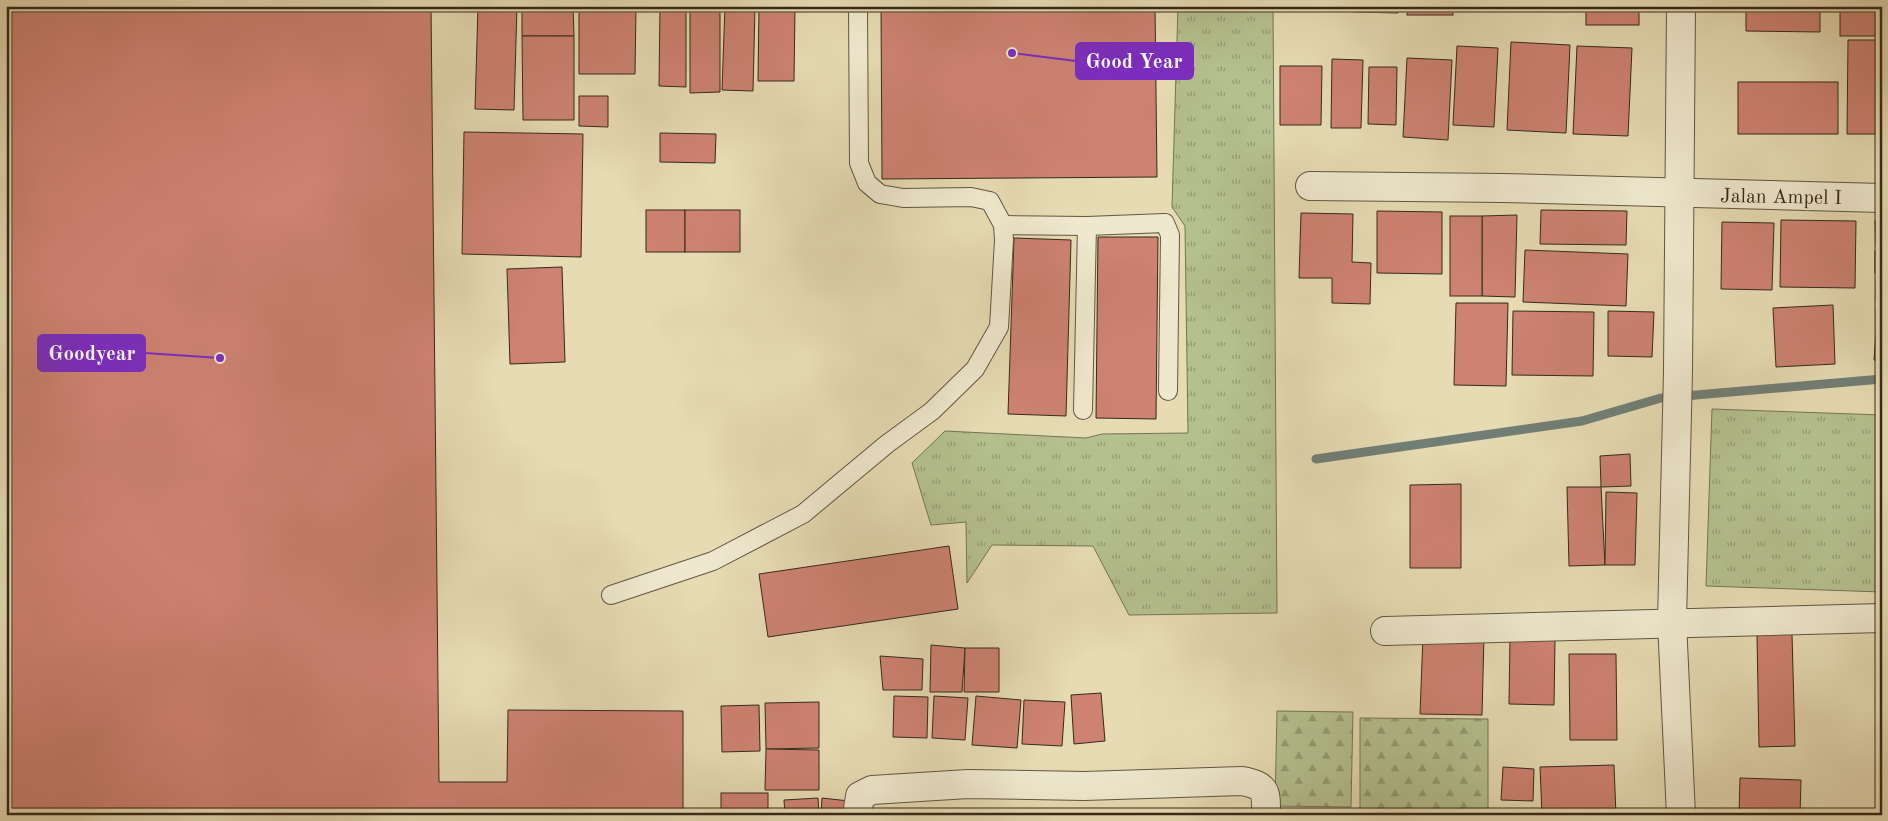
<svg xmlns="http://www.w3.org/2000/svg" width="1888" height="821" font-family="'Old Standard TT',serif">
	<defs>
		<pattern id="grass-tufts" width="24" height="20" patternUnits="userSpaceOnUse" patternTransform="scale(1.25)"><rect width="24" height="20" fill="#b4c08e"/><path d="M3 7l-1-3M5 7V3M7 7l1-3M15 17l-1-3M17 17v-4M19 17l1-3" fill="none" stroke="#939c73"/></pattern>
		<pattern id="forest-firs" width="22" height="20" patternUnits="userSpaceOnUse" patternTransform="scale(1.25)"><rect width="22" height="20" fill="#b4c08e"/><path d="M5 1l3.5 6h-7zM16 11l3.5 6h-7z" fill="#939c73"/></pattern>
	</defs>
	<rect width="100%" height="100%" fill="#e6dbb3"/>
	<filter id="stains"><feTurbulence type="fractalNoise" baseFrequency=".004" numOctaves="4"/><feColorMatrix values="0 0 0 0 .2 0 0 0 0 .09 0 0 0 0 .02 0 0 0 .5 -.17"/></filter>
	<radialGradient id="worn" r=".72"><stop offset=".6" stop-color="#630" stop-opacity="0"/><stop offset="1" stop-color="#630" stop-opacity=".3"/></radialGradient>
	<g fill="url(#grass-tufts)" stroke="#757454">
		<path d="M1178,6H1273L1277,613L1129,615L1093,546L992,545L967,583L966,522L931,525L912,463L945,431L1086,438L1102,434L1188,433L1185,226L1172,207Z"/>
		<path d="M1712,409L1882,415V592L1706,586Z"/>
	</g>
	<g fill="url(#forest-firs)" stroke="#757454">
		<path d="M1277,711L1353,712L1351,807L1275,806Z"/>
		<path d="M1360,718L1488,719V815H1360Z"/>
	</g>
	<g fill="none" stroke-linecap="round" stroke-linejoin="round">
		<path stroke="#717f77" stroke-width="9" d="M1316,459L1582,421L1661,398L1882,379"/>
	</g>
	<g fill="#cd8272" stroke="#362919">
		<path d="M6,6H431L439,782H507L508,710L683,711V815H6Z"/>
		<path d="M478,6H517L514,110L475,109Z"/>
		<path d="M522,6H573L574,36H522Z"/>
		<path d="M579,6H636L635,74H579Z"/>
		<path d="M660,6H686V87L659,86Z"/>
		<path d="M690,6H720V92L690,93Z"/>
		<path d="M725,6H755L753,91L722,90Z"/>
		<path d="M759,6H795L794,81H758Z"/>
		<path d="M881,6H1155L1157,177L882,179Z"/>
		<path d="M1355,6H1398V13L1355,12Z"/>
		<rect x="1407" y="6" width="46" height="9"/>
		<rect x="1586" y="6" width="53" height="19"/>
		<path d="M1746,6H1834V10H1820V32L1746,31Z"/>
		<rect x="1840" y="6" width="42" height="30"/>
		<path d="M522,36H574V120H523Z"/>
		<path d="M1848,40H1882V134H1847Z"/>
		<path d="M1511,42L1570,45L1566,133L1507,130Z"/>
		<path d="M1457,46L1498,48L1494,127L1453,125Z"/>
		<path d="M1577,46L1632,48L1628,136L1573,134Z"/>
		<path d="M1407,58L1452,60L1448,140L1403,137Z"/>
		<path d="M1332,59L1363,60L1361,128H1331Z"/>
		<path d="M1280,66H1322L1321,125H1280Z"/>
		<path d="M1369,67H1397L1396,125L1368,124Z"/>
		<rect x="1738" y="82" width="100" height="52"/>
		<path d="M579,96H608V127L579,126Z"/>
		<path d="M464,132L583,134L581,257L462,254Z"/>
		<path d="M660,133L716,134L715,163L660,162Z"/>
		<rect x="646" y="210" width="39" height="42"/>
		<rect x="685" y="210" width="55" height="42"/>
		<path d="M1541,210L1627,211L1626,245L1540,244Z"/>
		<path d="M1377,211L1442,212V274L1377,273Z"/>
		<path d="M1301,213L1353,214L1352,262L1371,263L1370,304L1332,303V278H1299Z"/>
		<path d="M1517,215L1515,297L1482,296V216Z"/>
		<rect x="1450" y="216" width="32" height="80"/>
		<path d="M1781,220L1856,221L1855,288L1780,287Z"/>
		<path d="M1875,221H1882V246H1876Z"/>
		<path d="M1722,222L1774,223L1772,290L1721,289Z"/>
		<path d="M1098,237H1158L1156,419L1096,418Z"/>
		<path d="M1014,238L1071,240L1066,416L1008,414Z"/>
		<path d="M1525,250L1628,254L1626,306L1523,302Z"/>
		<rect x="1875" y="251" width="7" height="22"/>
		<path d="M562,267L565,362L510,364L507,269Z"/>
		<rect x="1876" y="281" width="6" height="20"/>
		<path d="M1456,303H1508L1506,386L1454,385Z"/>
		<path d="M1833,305L1835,364L1776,367L1773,308Z"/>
		<rect x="1876" y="308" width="6" height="24"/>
		<path d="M1513,311L1594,312L1593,376L1512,375Z"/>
		<path d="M1608,311L1654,312L1652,357L1608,356Z"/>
		<path d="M1876,332H1882V360H1874Z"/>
		<path d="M1630,454L1631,486L1601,487L1600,456Z"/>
		<path d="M1461,484V568H1410V485Z"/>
		<path d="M1567,487H1601L1605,565L1569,566Z"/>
		<path d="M1606,492L1637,493L1635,565H1605Z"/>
		<path d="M949,546L958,609L768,637L759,574Z"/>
		<path d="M1792,634L1795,746L1759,747L1757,635Z"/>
		<path d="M1423,635L1484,636L1482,715L1420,714Z"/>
		<path d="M1510,639L1555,640L1554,705L1509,704Z"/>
		<path d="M931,645L965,648L962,692H930Z"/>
		<path d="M965,648H999V692H964Z"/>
		<path d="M1569,654H1616L1617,740H1570Z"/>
		<path d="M880,656L923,659L922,690H883Z"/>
		<path d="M1101,693L1105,741L1074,744L1071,695Z"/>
		<path d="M894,696L928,697L927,738L893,737Z"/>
		<path d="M934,696L968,698L965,740L932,738Z"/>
		<path d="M976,696L1021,700L1017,748L972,745Z"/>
		<path d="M1024,700L1065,702L1062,746L1022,744Z"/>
		<path d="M819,702V748L766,749L765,703Z"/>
		<path d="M759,705L760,751L722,752L721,706Z"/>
		<path d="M766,749L819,750V790H765Z"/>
		<path d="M1614,765L1616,815H1542L1540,767Z"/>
		<path d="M1503,767L1534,769L1533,801L1501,800Z"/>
		<path d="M1740,778L1801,780L1800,815H1739Z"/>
		<rect x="721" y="793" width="47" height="22"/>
		<path d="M818,798L819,815H785L784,800Z"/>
		<path d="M822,798L849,801L848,815H821Z"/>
		<path d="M974,811L1014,812V815H973Z"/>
	</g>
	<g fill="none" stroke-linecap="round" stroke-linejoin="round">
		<defs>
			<g id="service">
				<path d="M1003,225L1087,226L1165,223L1170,235L1168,391"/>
				<path d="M1083,410L1087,226"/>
				<path d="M611,595L713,561L803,514L887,444L932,411L975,369L999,327L1004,240L1003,225L990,201L971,197L903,198L880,194L867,183L859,163L858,6"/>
			</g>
			<g id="minor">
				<path d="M1681,6L1678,371L1672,622L1681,815"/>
				<path d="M1310,186L1503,188L1882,198"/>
				<path d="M1385,631L1882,618"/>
				<path d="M857,815L860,796L872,790L968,784L1084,786L1242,781C1267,786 1266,791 1266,815"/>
			</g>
		</defs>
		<use href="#service" stroke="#625640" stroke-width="20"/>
		<use href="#minor" stroke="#625640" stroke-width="30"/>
		<use href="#service" stroke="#efe8ce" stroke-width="18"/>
		<use href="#minor" stroke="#efe8ce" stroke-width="28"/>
	</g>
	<g text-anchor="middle" stroke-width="4" stroke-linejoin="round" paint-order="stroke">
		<g font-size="20" fill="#362919" stroke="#efe8ce">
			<text transform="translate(1781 196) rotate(1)" y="7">Jalan Ampel I</text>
		</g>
	</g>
	<path fill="none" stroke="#7b2cbf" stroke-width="2" d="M1012 53L1076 61M220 358L145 353"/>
	<g fill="#7b2cbf" stroke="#efe8ce" stroke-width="2">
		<circle cx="1012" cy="53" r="5"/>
		<circle cx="220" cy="358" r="5"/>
	</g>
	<g fill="#7b2cbf" stroke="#7b2cbf" stroke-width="2">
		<rect x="1076" y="43" width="117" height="36" rx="5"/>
		<rect x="38" y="335" width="107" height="36" rx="5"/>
	</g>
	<g font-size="21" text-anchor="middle" font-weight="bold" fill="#fff">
		<text x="1134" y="68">Good Year</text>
		<text x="92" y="360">Goodyear</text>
	</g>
	<rect width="1888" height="821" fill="none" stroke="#e6dbb3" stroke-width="25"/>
	<rect x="8" y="8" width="1873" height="806" fill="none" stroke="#362919" stroke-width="2.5"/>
	<rect x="12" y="12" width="1863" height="796" fill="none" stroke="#362919"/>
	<rect width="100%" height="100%" filter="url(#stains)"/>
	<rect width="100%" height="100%" fill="url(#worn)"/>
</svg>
